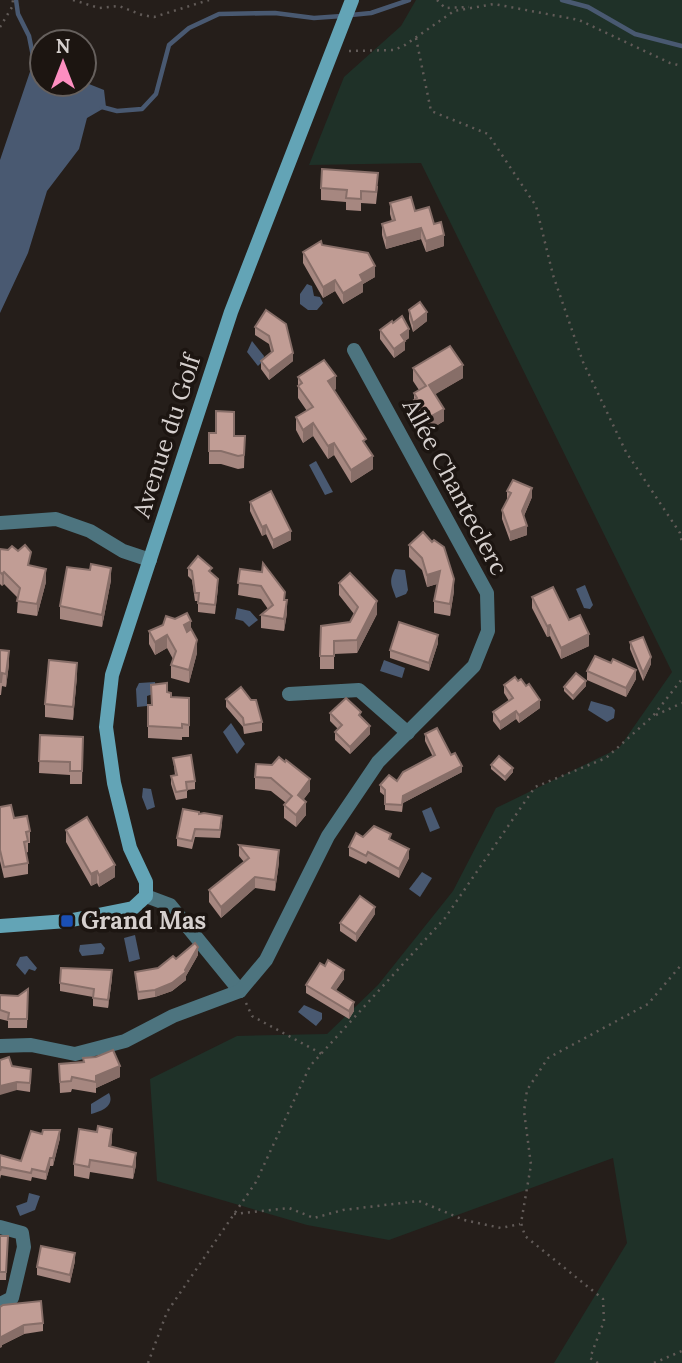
<svg xmlns="http://www.w3.org/2000/svg" width="682" height="1363" font-family="Lora,serif">
	<rect width="100%" height="100%" fill="#251e1a"/>
	<path fill="#1f3128" d="M416,0H682V1363H554L627,1243L613,1158L389,1240L307,1225L157,1181L150,1079L237,1036L327,1034L378,985L453,891L496,808L619,748L672,672L421,163L309,165L344,77L401,26Z"/>
	<g fill="#495971">
		<path d="M34,60L42,64V84H84V82L104,90L106,107L87,118L79,149L47,191L28,253L0,313V160Z"/>
		<path d="M307,284L312,286L314,296L320,297L323,303L317,310H308L300,304V294Z"/>
		<path d="M252,341L264,356L263,361L258,366L247,352Z"/>
		<path d="M316,461L333,492L325,495L309,465Z"/>
		<path d="M395,569L405,570L408,590L406,594L396,598C392,586 388,582 395,569Z"/>
		<path d="M585,585L593,605L590,609L584,608L576,589Z"/>
		<path d="M237,608L250,611L258,620L249,627L243,621L235,619Z"/>
		<path d="M384,660L405,668L402,678L380,671Z"/>
		<path d="M155,682L156,693L147,696V706L137,707L136,689L139,683Z"/>
		<path d="M591,701L612,707L615,710L614,718L607,722L588,710Z"/>
		<path d="M231,723L245,744L237,754L223,732Z"/>
		<path d="M143,788L151,789L155,807L147,810L142,797Z"/>
		<path d="M431,807L440,828L430,832L422,811Z"/>
		<path d="M422,872L432,878L420,897L409,889Z"/>
		<path d="M135,935L140,959L129,962L124,938Z"/>
		<path d="M101,943L105,948L103,954L82,956L79,951L80,945Z"/>
		<path d="M27,956L37,968L35,971L29,969L25,975L16,965L20,957Z"/>
		<path d="M304,1005L322,1013V1019L316,1026L298,1012Z"/>
		<path d="M109,1093C115,1106 102,1111 91,1114V1104Z"/>
		<path d="M29,1193L40,1196L35,1210L20,1216L16,1206L27,1202Z"/>
	</g>
	<g fill="none" stroke-linecap="round" stroke-linejoin="round">
		<g stroke="#495971" stroke-width="4.5">
			<path d="M16,0L18,14L29,36L35,66"/>
			<path d="M562,0L588,7L635,34L682,46"/>
			<path d="M351,15L371,13L409,0"/>
			<path d="M102,107L117,111L142,109L156,94L169,45L189,28L219,14L275,13L314,18L342,16"/>
		</g>
		<g stroke="#625b58" stroke-width="2.5" stroke-dasharray="2 5" stroke-linecap="butt">
			<path d="M73,0L99,8L119,6L142,15L154,17L209,0"/>
			<path d="M437,0L445,8L469,7"/>
			<path d="M0,27L12,7L13,0"/>
			<path d="M416,38L431,111L488,134L536,206L553,275L583,362L626,452L680,533L682,543"/>
			<path d="M349,51L394,50L405,45L454,11L494,4L579,20L670,63L682,66"/>
			<path d="M656,715L682,703"/>
			<path d="M246,1003L252,1016L322,1054"/>
			<path d="M234,1214L289,1208L314,1218L343,1210L419,1201L464,1220L501,1228L520,1224"/>
			<path d="M148,1363L167,1312L256,1182L310,1066L445,918L535,787L606,758L653,716L682,679"/>
			<path d="M598,1363L590,1358L604,1321L603,1299L525,1236L521,1223L531,1165L524,1111L527,1090L548,1058L648,1004L682,964"/>
			<path d="M654,1363L682,1351"/>
		</g>
		<g stroke="#4d747f" stroke-width="14">
			<path d="M0,523L56,519L90,531L123,551L150,560"/>
			<path d="M289,694L359,690L408,733"/>
			<path d="M146,896L170,905L240,991"/>
			<path d="M0,1046L31,1045L75,1054L125,1041L173,1016L240,991L266,960L328,836L378,762L474,666L488,631L487,593L354,350"/>
			<path d="M0,1227L22,1233L24,1247L12,1298L0,1304"/>
		</g>
		<path stroke="#63a4b6" stroke-width="14" d="M0,926L67,921L103,914L133,908L146,896V882L130,848L114,783L106,727L112,675L231,312L352,0"/>
	</g>
	<g fill="#a68780">
		<path d="M378,186L376,204L361,203V211L346,210V202L321,200V188Z"/>
		<path d="M390,203L415,211L434,224L444,246L426,252L421,239L386,249L382,235V224L392,221L390,214Z"/>
		<path d="M322,245L375,277L363,284V292L343,304L335,291L323,298L303,263V252Z"/>
		<path d="M266,310L293,361L269,380L261,369V361L271,352L269,344L255,335V327Z"/>
		<path d="M409,310L427,321L413,332L409,319Z"/>
		<path d="M393,323L409,338L405,341V350L394,358L380,339V330Z"/>
		<path d="M413,368L463,378L435,394L444,421L426,432L414,413V393L419,390L413,381Z"/>
		<path d="M298,377L336,389L334,390L366,445L373,469L351,483L334,455L328,459L313,436L303,443L296,430V417L307,411L298,398Z"/>
		<path d="M209,433L234,436H245L244,468L238,469L221,464H209Z"/>
		<path d="M507,491L532,497L524,516L527,535L510,541L502,519V510L507,500Z"/>
		<path d="M250,502L291,540L273,549L266,534L262,536L250,511Z"/>
		<path d="M409,545L454,591L450,616L434,613V601L437,584L427,587L422,570L409,557Z"/>
		<path d="M0,549L30,566L46,582L37,616L17,613L18,598L4,584L2,586L0,584Z"/>
		<path d="M188,568L212,574L218,588L215,614L198,612V601H195L192,580L188,576Z"/>
		<path d="M240,569L285,600L287,613L284,631L261,628V615L268,609L261,599L238,595Z"/>
		<path d="M90,570L111,580L102,627L60,619V606Z"/>
		<path d="M339,583L377,614L357,653L334,654V669H320V656L350,622L354,614L339,595Z"/>
		<path d="M532,597L589,646L561,659L550,636L547,637L532,608Z"/>
		<path d="M191,629L197,653L189,683L171,678V665L173,659L167,648L155,655L149,644V631Z"/>
		<path d="M630,642L651,664L643,681L630,649Z"/>
		<path d="M438,643L429,671L390,658V650Z"/>
		<path d="M0,650L9,664L6,687L2,686L1,695H0Z"/>
		<path d="M587,671L636,679L626,697L587,680Z"/>
		<path d="M77,676L73,720L45,717V704Z"/>
		<path d="M504,685L540,708L519,723L516,719L500,730L493,721V712L509,701L504,693Z"/>
		<path d="M586,686L573,700L564,691V687Z"/>
		<path d="M167,692L171,697L189,698V737H182V740L148,738V705H151Z"/>
		<path d="M226,699L262,722V731L244,734L243,727L226,707Z"/>
		<path d="M330,713L361,717L370,734L350,754L335,740V732L338,729L330,721Z"/>
		<path d="M425,734L462,772L403,803L402,812L385,810V796L380,792V785L397,781L433,757L425,741Z"/>
		<path d="M40,735L83,737L82,784H70V775L39,773Z"/>
		<path d="M173,758L195,781V789L187,790V798L176,800L171,784V776L175,775Z"/>
		<path d="M491,765L513,772L505,781L491,769Z"/>
		<path d="M255,777L310,779V791L303,800L306,815L296,827L284,818V805L286,803L271,791L255,789Z"/>
		<path d="M0,807L30,831V843H28V852L26,853L28,863V874L4,878L0,861Z"/>
		<path d="M199,814L222,824L220,838L195,837L192,849L177,846V838Z"/>
		<path d="M66,830L115,877L99,887L97,883L91,886L66,842Z"/>
		<path d="M363,837L391,840L409,858L399,878L368,861L366,864L349,856V847Z"/>
		<path d="M239,845L279,862L275,891L255,888L221,918L209,902V890L244,862L239,856Z"/>
		<path d="M375,914L356,942L340,931V923Z"/>
		<path d="M198,955L186,976V980L172,991L155,997L138,1000L135,972L158,968L176,959Z"/>
		<path d="M112,978L108,1008L93,1006V997L60,991V983Z"/>
		<path d="M344,979L336,990L354,1011L349,1019L306,993V985Z"/>
		<path d="M0,995L28,998L27,1028H8V1021L0,1019Z"/>
		<path d="M83,1062L120,1077L96,1088V1093L72,1089L71,1092L60,1093L59,1064Z"/>
		<path d="M12,1066L31,1077L30,1092L17,1090Z"/>
		<path d="M60,1138L53,1166H50L46,1180L32,1177L31,1181L1,1175L0,1179V1155L21,1161Z"/>
		<path d="M112,1141L111,1146L136,1165L133,1179L90,1172L89,1179L74,1176V1164Z"/>
		<path d="M0,1236H8L6,1280H0Z"/>
		<path d="M75,1261L70,1283L37,1275V1267Z"/>
		<path d="M0,1307L43,1323V1331L24,1334L2,1345V1347Z"/>
	</g>
	<g fill="#876e68">
		<path d="M421,228V239L386,249V238Z"/>
		<path d="M444,235V246L426,252V241Z"/>
		<path d="M375,266V277L363,284V292L343,304V293L360,275Z"/>
		<path d="M335,280V291L323,298V287Z"/>
		<path d="M427,312V321L413,332V323Z"/>
		<path d="M409,329V338L405,341V350L394,358V349L401,335Z"/>
		<path d="M293,353V361L269,380V371Z"/>
		<path d="M463,365V378L429,398V385Z"/>
		<path d="M336,376V389L328,394V381Z"/>
		<path d="M444,409V421L426,432V419Z"/>
		<path d="M313,423V436L303,443V430Z"/>
		<path d="M334,443V455L328,459V446Z"/>
		<path d="M373,456V469L351,483V470Z"/>
		<path d="M532,488V497L522,520V511Z"/>
		<path d="M266,525V534L262,536V527Z"/>
		<path d="M527,526V535L510,541V532Z"/>
		<path d="M291,531V540L273,549V540Z"/>
		<path d="M111,568V580L102,627V615Z"/>
		<path d="M46,569V582L37,616V604Z"/>
		<path d="M440,571V583L427,587V575Z"/>
		<path d="M4,572V584L2,586V574Z"/>
		<path d="M454,579V591L450,616V604Z"/>
		<path d="M287,600V613L284,631V619Z"/>
		<path d="M377,601V614L357,653V640Z"/>
		<path d="M191,621V634L184,638V625Z"/>
		<path d="M550,625V636L547,637V626Z"/>
		<path d="M589,634V646L561,659V648Z"/>
		<path d="M167,635V648L155,655V642Z"/>
		<path d="M438,635V643L429,671V663Z"/>
		<path d="M197,640V653L189,683V670Z"/>
		<path d="M9,651V664L6,687V674Z"/>
		<path d="M651,657V664L643,681V673Z"/>
		<path d="M77,663V676L73,720V707Z"/>
		<path d="M636,670V679L626,697V688Z"/>
		<path d="M586,681V686L573,700V696Z"/>
		<path d="M540,700V708L519,723V715Z"/>
		<path d="M516,711V719L500,730V722Z"/>
		<path d="M370,726V734L350,754V747Z"/>
		<path d="M462,766V772L403,803L402,812L403,796Z"/>
		<path d="M513,768V772L505,781V777Z"/>
		<path d="M310,779V791L298,807V795Z"/>
		<path d="M306,802V815L296,827V815Z"/>
		<path d="M409,849V858L399,878V869Z"/>
		<path d="M279,850V862L275,891V880Z"/>
		<path d="M115,865V877L99,887V875Z"/>
		<path d="M97,871V883L91,886V874Z"/>
		<path d="M255,877V888L221,918V907Z"/>
		<path d="M375,907V914L356,942V934Z"/>
		<path d="M198,947V955L186,976V980L172,991L155,997V990L185,970Z"/>
		<path d="M112,970V978L108,1008V1000Z"/>
		<path d="M344,970V979L332,996V988Z"/>
		<path d="M354,1002V1011L349,1019V1011Z"/>
		<path d="M120,1066V1077L96,1088V1076Z"/>
		<path d="M17,1082V1090L0,1095V1086Z"/>
		<path d="M112,1129V1141L109,1157V1146Z"/>
		<path d="M60,1130V1138L53,1166V1158Z"/>
		<path d="M136,1153V1165L133,1179V1167Z"/>
		<path d="M50,1158V1166L46,1180V1172Z"/>
		<path d="M75,1253V1261L70,1283V1275Z"/>
		<path d="M24,1325V1334L2,1345V1347L0,1348V1340L1,1337Z"/>
	</g>
	<g fill="#c19d95" stroke="#876e68" stroke-width="2">
		<path d="M322,169L378,173L376,192L361,191V199L346,198L347,190L321,188Z"/>
		<path d="M411,197L415,211L429,207L434,224L441,222L444,235L426,241L421,228L386,238L382,224L395,220L390,203Z"/>
		<path d="M321,241L322,245L368,253L375,266L360,275L363,281L343,293L335,280L323,287L303,252Z"/>
		<path d="M420,302L427,312L413,323L409,310Z"/>
		<path d="M266,310L286,324L293,353L269,371L261,361L273,351L269,336L255,327Z"/>
		<path d="M402,316L409,329L401,335L405,341L394,349L380,330L392,321L393,323Z"/>
		<path d="M450,346L463,365L429,385L444,409L426,419L414,400L417,398L414,393L426,386L413,368Z"/>
		<path d="M324,360L336,376L328,381L366,439L363,441L373,456L351,470L334,443L328,446L313,423L303,430L296,417L313,407L298,386L302,383L298,377Z"/>
		<path d="M216,411L234,412V436H245L244,455L238,456L221,451H209V433H216Z"/>
		<path d="M513,480L532,488L522,511L527,526L510,532L502,510L511,493L507,491Z"/>
		<path d="M271,491L291,531L273,540L266,525L262,527L250,502Z"/>
		<path d="M423,532L432,542L434,540L444,547L454,579L450,604L434,601L440,571L427,575L422,558L409,545Z"/>
		<path d="M25,545L31,552L28,565L46,569L37,604L17,601L20,588L4,572L2,574L0,572V549L8,550L12,546L18,551Z"/>
		<path d="M198,556L212,568L209,571L218,579L215,605L198,603L199,593H195L192,571L188,568Z"/>
		<path d="M263,563L285,592L284,600H287L284,619L261,615L273,605L261,586L238,583L240,569L262,572Z"/>
		<path d="M91,564L111,568L102,615L60,606L67,567L90,570Z"/>
		<path d="M350,573L377,601L357,640L334,641V656H320L321,626L350,622L358,607L339,583Z"/>
		<path d="M553,587L569,620L580,615L589,634L561,648L550,625L547,626L532,597Z"/>
		<path d="M187,613L191,621L184,625L187,632L191,629L197,640L189,670L171,665L176,651L167,635L155,642L149,631L163,625L166,616L175,619Z"/>
		<path d="M399,622L438,635L429,663L390,650Z"/>
		<path d="M643,637L651,657L643,673L630,642Z"/>
		<path d="M0,650L9,651L6,674L2,673L1,682H0Z"/>
		<path d="M595,656L611,663L613,659L636,670L626,688L587,671Z"/>
		<path d="M49,660L77,663L73,707L45,704Z"/>
		<path d="M576,673L586,681L573,696L564,687Z"/>
		<path d="M515,677L518,681L521,679L526,686L529,684L540,700L519,715L516,711L500,722L493,712L513,698L504,685Z"/>
		<path d="M167,683V692L171,693V697L189,698V725L182,724V728L148,726V705H152L151,685Z"/>
		<path d="M241,687L251,700H256L262,722L244,725L243,718L226,699Z"/>
		<path d="M346,698L361,712L359,715L370,726L350,747L335,732L342,725L330,713Z"/>
		<path d="M437,728L451,755L455,753L462,766L403,796L402,805L385,804V790L380,785L389,775L397,781L403,772L435,755L425,734Z"/>
		<path d="M40,735L83,737L82,771H70V762L39,761Z"/>
		<path d="M191,755L195,781L186,782L187,790L176,792L171,776L177,775L173,758Z"/>
		<path d="M499,756L513,768L505,777L491,765Z"/>
		<path d="M279,757L285,762L286,760L310,779L298,795L306,802L296,815L284,805L292,796L271,778L255,777L256,764L272,765Z"/>
		<path d="M11,805L14,818L27,816L30,831L26,832L28,841L24,842L28,863L4,867L0,850V807Z"/>
		<path d="M183,809L199,812V814L204,813L222,816L220,830L195,829L192,841L177,838Z"/>
		<path d="M87,817L115,865L99,875L97,871L91,874L66,830Z"/>
		<path d="M374,826L391,834L389,839L409,849L399,869L368,852L366,856L349,847L356,833L363,837Z"/>
		<path d="M239,845L279,850L275,880L255,877L221,907L209,890L249,858Z"/>
		<path d="M360,896L375,907L356,934L340,923Z"/>
		<path d="M195,943L198,947L185,970L186,972L172,983L155,990L138,992L135,972L158,968L173,956L176,959Z"/>
		<path d="M328,960L344,970L332,988L354,1002L349,1011L306,985L320,963L325,966Z"/>
		<path d="M61,968L112,970L108,1000L93,998L94,989L60,983Z"/>
		<path d="M28,989L27,1019H8L9,1013L0,1010V995L18,996Z"/>
		<path d="M113,1050L120,1066L96,1076V1082L72,1077L71,1081L60,1082L59,1064L84,1062L83,1058L96,1057Z"/>
		<path d="M9,1057L12,1066L31,1069L30,1083L17,1082L0,1086V1060Z"/>
		<path d="M98,1126L112,1129L109,1146L136,1153L133,1167L90,1160L89,1167L74,1164L79,1129L97,1132Z"/>
		<path d="M43,1130H60L53,1158H50L46,1172L32,1169L31,1173L1,1167L0,1171V1155L21,1161L31,1131L42,1134Z"/>
		<path d="M0,1236H8L6,1272H0Z"/>
		<path d="M41,1246L75,1253L70,1275L37,1267Z"/>
		<path d="M41,1301L43,1323L24,1325L1,1337L2,1339L0,1340V1307L3,1305Z"/>
	</g>
	<rect fill="#1a4fb4" stroke="#1c1511" stroke-width="2.5" x="60" y="914" width="14" height="14" rx="3.5"/>
	<g text-anchor="middle" stroke-width="7" stroke-linejoin="round" paint-order="stroke">
		<g font-size="24" fill="#d6d0ce" stroke="#1c1511">
			<text transform="translate(167 436) rotate(-72)" y="8">Avenue du Golf</text>
			<text transform="translate(455 487) rotate(62)" y="8">Allée Chanteclerc</text>
		</g>
		<g font-size="24" font-weight="bold" fill="#d6d0ce" stroke="#1c1511" text-anchor="start">
			<text x="81" y="929">Grand Mas</text>
		</g>
	</g>
	<g transform="translate(63 63)"><circle r="33" fill="#1c1511" stroke="#66605d" stroke-width="2"/>
	<path d="M0-5L12 26L0 18L-12 26Z" fill="#fd8ec0"/>
	<text y="-10" font-size="19" font-weight="bold" text-anchor="middle" fill="#d6d0ce">N</text>
	</g>
</svg>
